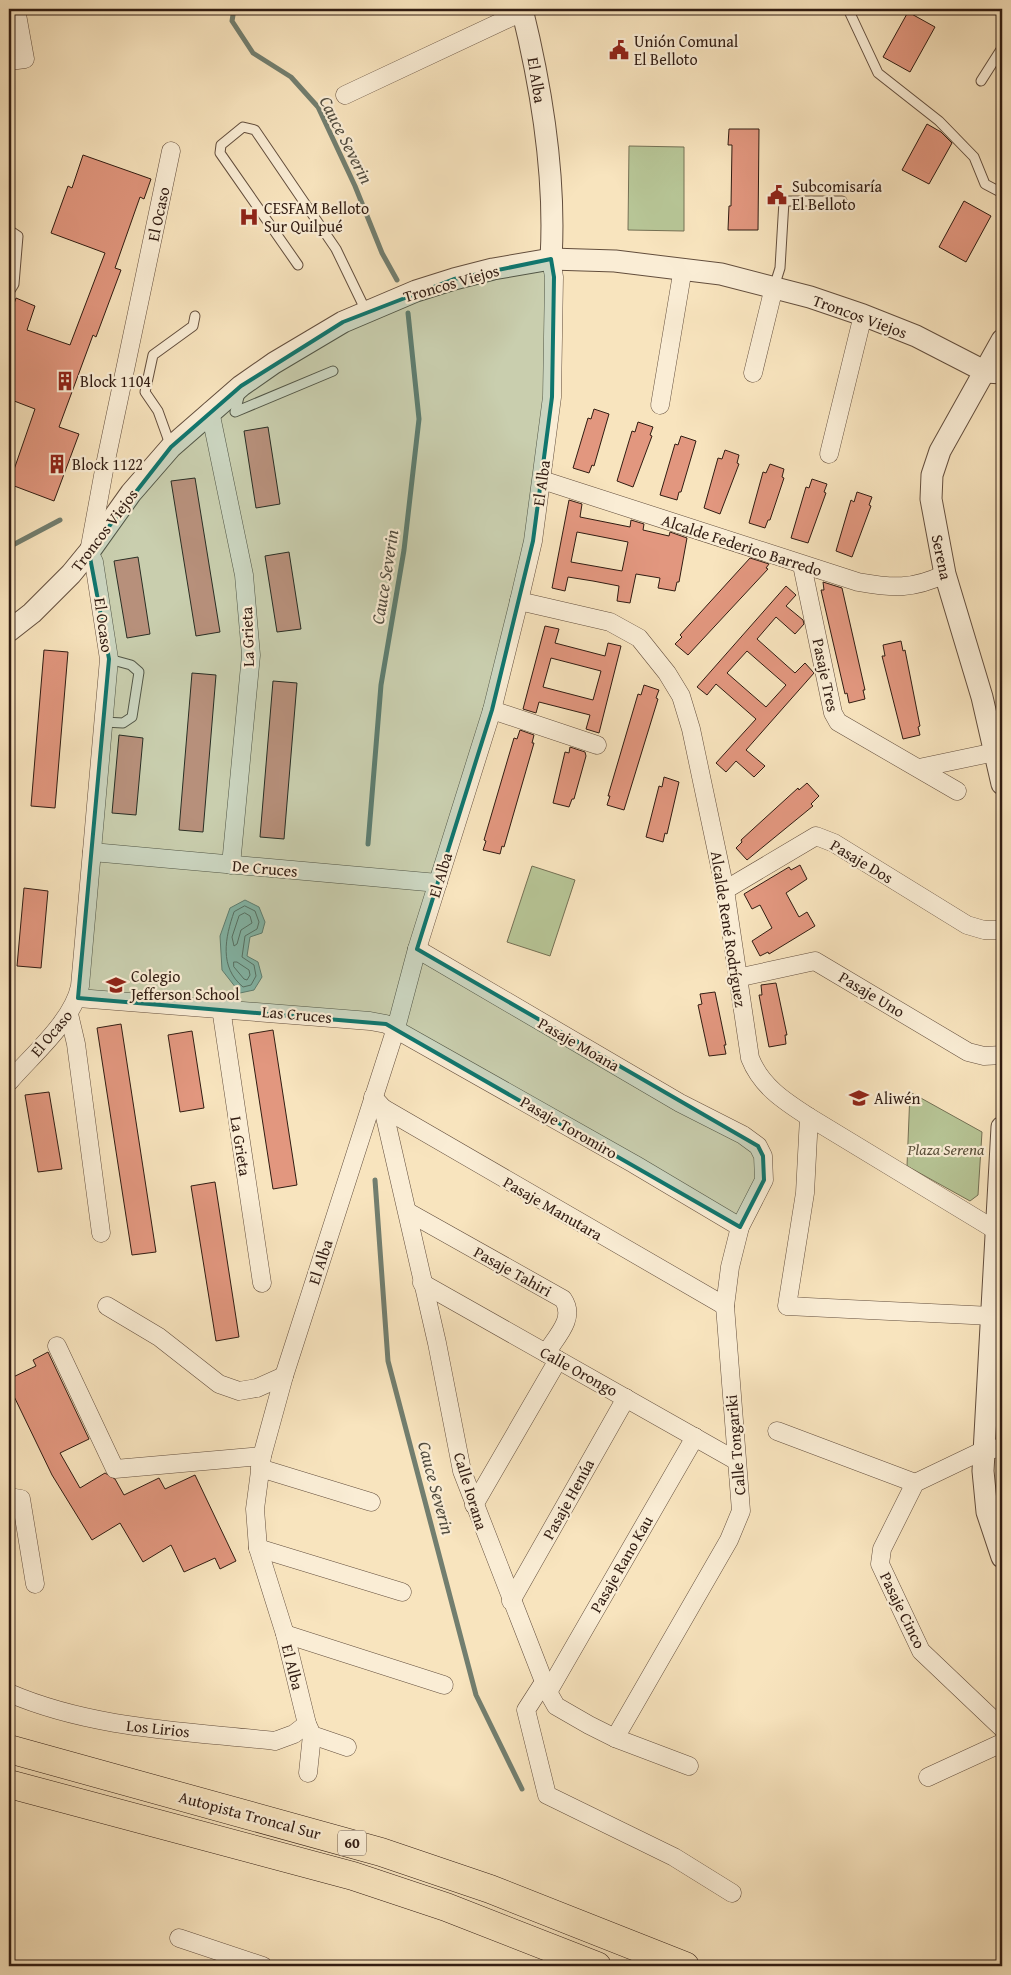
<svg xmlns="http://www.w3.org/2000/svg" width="1011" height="1975" font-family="'Gentium Book Plus',serif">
	<rect width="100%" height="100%" fill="#f8e4be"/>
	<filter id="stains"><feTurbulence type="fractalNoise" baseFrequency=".004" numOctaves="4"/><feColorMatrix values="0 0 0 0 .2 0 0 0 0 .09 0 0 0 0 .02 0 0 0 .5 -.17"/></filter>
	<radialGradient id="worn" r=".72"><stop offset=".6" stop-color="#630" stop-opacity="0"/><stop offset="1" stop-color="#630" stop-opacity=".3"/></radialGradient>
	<g fill="#b7c596" stroke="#747054">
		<path d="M629,146L684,147V231L628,230Z"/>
		<path d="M532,866L575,880L550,956L507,942Z"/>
		<path d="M910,1092L982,1132L978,1195L970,1201L907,1166Z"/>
	</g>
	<path fill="#9ebfad" stroke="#727e6f" d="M245,900L259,907L265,922L262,933L250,937L247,956L258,962L262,977L254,990L240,993L222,970L220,936L230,908Z"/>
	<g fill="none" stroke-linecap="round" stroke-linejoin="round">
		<g stroke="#686e60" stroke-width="1">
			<path d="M245,906L255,911L259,922L257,929L245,936L242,957L254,965L256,976L251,985L243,987C219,967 225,938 234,912Z"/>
			<path d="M245,913L250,916L252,923L241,930L237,944L234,946L232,937L239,916Z"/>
			<path d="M234,962H237L249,970L250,975L247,980L244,979L234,967Z"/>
		</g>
		<g stroke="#727e6f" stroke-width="5">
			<path d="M234,9L232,21L253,53L291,77L318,107L355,186L382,253L397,280"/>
			<path d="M9,547L60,520"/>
			<path d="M368,844L381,685L404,550L419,419L408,313"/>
			<path d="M375,1180L388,1361L476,1695L522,1789"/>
		</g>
	</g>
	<g fill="#e2977f" stroke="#311c12" fill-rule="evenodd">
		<path d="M908,12L935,27L910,72L883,57Z"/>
		<path d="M927,124L941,132L952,143L929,184L902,170Z"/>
		<path d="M729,129H759L758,230H728L729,206H731L732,145H728Z"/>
		<path d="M83,155L151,179L144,199L140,197L115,268L121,270L96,337L93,335L59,427L79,434L54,501L9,484L35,409L9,399V318L16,298L35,306L27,330L70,345L105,253L51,233L68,186L72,188Z"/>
		<path d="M964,201L991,216L966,262L939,247Z"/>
		<path d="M594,409L609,414L594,466L592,465L589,473L573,468L588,418L591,419Z"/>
		<path d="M638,422L653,427L650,435L652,436L633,487L617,481L632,431L635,432Z"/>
		<path d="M268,427L280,504L256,508L244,431Z"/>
		<path d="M681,436L696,441L681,492H679L677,500L660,495L675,444L678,445Z"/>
		<path d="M725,450L739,455L737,463L739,464L720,514L704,508L718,458L722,459Z"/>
		<path d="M770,464L784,469L782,477L784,478L770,520H768L765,528L749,523L763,472L766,473Z"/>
		<path d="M195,478L220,632L196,636L171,481Z"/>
		<path d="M812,479L827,484L824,492L826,493L808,543L791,538L806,487L809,488Z"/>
		<path d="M857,492L872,497L869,505L871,506L852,557L836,551L851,500L854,502Z"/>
		<path d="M569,500L582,504L580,517L630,527L631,520L644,524L643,530L669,536L670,532L687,538L679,582H677L675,591L658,588L660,578L636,574L630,603L617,601L619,586L593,581L568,577L565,591L552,588ZM577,532L628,542L622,571L571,562Z"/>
		<path d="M289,552L301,629L277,632L265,556Z"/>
		<path d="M138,557L150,634L127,638L114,561Z"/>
		<path d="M750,558L769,564L766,568L768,569L688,655L675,644L682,637L680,635Z"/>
		<path d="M823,582L842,588L865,690H863L865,699L849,703L847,693L845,694L821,590H824Z"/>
		<path d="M786,586L796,595L786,606L803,620L804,624L795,634L776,617L757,639L795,673L805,663L814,673L746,750L765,766L754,777L736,761L726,772L716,763L756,719L716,684L707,695L697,687ZM747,651L786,685L766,707L727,673Z"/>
		<path d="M545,626L559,629L555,643L605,656L608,643L621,646L599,733L586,729L590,715L539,702L536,713L523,709ZM551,658L601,671L593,700L543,687Z"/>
		<path d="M901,641L903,651L905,650L920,726L918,727L920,735L903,739L882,656H885L883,645Z"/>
		<path d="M44,650L68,652L55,808L31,806Z"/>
		<path d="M192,673L216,675L203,832L179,830Z"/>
		<path d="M273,681L297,683L284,839L260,837Z"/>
		<path d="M644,685L659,690L656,698L658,699L624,810L607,805L610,796H608L638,694L641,695Z"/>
		<path d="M520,730L534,735L532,743H534L504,847L502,846L500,854L483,850L486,841L484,840L514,738L517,739Z"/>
		<path d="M119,735L143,738L136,815L112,813Z"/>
		<path d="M570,747L585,752L586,756L574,799H572L569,807L553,803L565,752L569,753Z"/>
		<path d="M664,777L679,782L667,834L665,833L663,842L646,837L659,786L662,787Z"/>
		<path d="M807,783L819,796L811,804L813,806L747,860L736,848L742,842L741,840L798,788L799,790Z"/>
		<path d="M800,865L807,879L786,893L799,917L807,912L815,926L769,954L768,952L760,956L752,941L772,928L760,905L752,909L744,894L789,867L791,870Z"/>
		<path d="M24,888L48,891L41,968L17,966Z"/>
		<path d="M776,983L787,1035H785L786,1044L769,1047L759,995H762L761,985Z"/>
		<path d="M715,992L726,1045H724L726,1054L709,1056L698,1005L702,1004L700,994Z"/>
		<path d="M121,1024L156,1252L132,1255L97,1028Z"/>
		<path d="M273,1030L297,1185L273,1189L249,1034Z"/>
		<path d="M192,1031L204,1108L180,1112L168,1035Z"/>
		<path d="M49,1092L62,1169L38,1172L25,1095Z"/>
		<path d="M215,1182L239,1337L216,1341L191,1186Z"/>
		<path d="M48,1352L89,1439L60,1453L80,1488L105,1473L115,1479L124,1495L159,1478L165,1489L195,1475L236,1561L220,1569L215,1558L184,1572L171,1545L143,1562L120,1523L92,1540L52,1475L9,1386V1379L36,1366L33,1360Z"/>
	</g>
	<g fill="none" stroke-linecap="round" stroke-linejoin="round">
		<defs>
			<g id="service">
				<path d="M848,9L878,73L939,121L974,157L985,184L1002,193"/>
				<path d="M981,81L1002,48"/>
				<path d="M9,230L18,236L14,284L9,292"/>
				<path d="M298,265L220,153L221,145L243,127L255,130L336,249L366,311"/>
				<path d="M774,287L780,268L784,201H842"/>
				<path d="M240,393L235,412L333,371"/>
				<path d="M171,447L158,411L145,392L153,355L193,326L195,316"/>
				<path d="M104,722L123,723L132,717L139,672L131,665L109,659"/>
			</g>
			<g id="minor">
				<path d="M9,61L25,59L16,9"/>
				<path d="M345,95L522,12"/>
				<path d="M753,373L774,287"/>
				<path d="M660,405L683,268"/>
				<path d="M210,411L244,575L251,655L231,865"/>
				<path d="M829,454L863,315"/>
				<path d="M542,480L858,582C892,588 912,590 945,574"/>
				<path d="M802,565L833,713L838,722L957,791"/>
				<path d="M519,601L610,622L639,638L667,673L681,696L691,729L725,890L750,1058C761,1086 784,1101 809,1117L997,1231"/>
				<path d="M492,710L597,745"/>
				<path d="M919,768L995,752"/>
				<path d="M92,852L438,883"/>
				<path d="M725,890L816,836L834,843L967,925L984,930H1002"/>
				<path d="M417,949L680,1103L743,1135L758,1146L763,1156L764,1180L740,1227L730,1267L725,1306L741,1511L729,1540L615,1738"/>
				<path d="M737,978L815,961L968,1052L984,1056L1002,1055"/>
				<path d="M78,998L370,1021L386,1024L634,1164L740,1227"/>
				<path d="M221,1008L262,1283"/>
				<path d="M69,1014L76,1044L101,1233"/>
				<path d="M9,1082C32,1055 73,1021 80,986L109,659L94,562L89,552L105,465L171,151"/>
				<path d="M373,1097L383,1108L437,1343L462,1471L548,1692L556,1706L589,1725L615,1738L689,1766"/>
				<path d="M383,1108L725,1306"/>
				<path d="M809,1117L805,1193L787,1306L992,1316"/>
				<path d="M408,1212L563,1299C576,1318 557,1336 546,1353"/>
				<path d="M422,1283L735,1460"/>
				<path d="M107,1306L159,1337L219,1384L239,1391L257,1388L284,1376"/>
				<path d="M57,1346L115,1469L262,1456"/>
				<path d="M777,1431L915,1483"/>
				<path d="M1002,1448L984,1450L915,1483L882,1549L880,1564L921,1651L1002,1728"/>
				<path d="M260,1468L371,1502"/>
				<path d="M9,1497L21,1499L35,1584"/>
				<path d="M474,1505L558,1360"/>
				<path d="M258,1548L402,1592"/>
				<path d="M511,1601L626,1398"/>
				<path d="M285,1634L444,1685"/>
				<path d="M544,1682L526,1710L547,1795L674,1857L732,1893"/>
				<path d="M548,1692L695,1437"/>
				<path d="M9,1693C93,1729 185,1731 275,1741L294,1734L307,1724"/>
				<path d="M347,1747L312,1735L307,1724L285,1634L258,1548L255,1509L262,1456L284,1376L396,1028L417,949L492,710L519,601L533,541L552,397L554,277L551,259"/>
				<path d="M308,1773L312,1735"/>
				<path d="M928,1777L1002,1743"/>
				<path d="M179,1938L263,1966"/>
			</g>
			<g id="tertiary">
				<path d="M522,9C542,90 556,175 551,259"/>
				<path d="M1002,340L940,451L932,475L931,499L945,574L982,697L1002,784"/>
				<path d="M9,631L32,613L71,574L89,552L131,493L171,447L241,386L274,363L343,322L416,291L454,279L493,269L551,259L615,261L721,274L810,297L863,315L916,336L986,372L1002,373"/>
				<path d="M1002,1127L983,1471L987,1512L1002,1557"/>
			</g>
			<g id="motorway">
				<path d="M9,1749L381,1852L490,1889L685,1966"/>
				<path d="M9,1784L353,1876L446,1907L597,1966"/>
			</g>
		</defs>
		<use href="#service" stroke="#634e3d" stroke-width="11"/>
		<use href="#minor" stroke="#634e3d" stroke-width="19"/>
		<use href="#tertiary" stroke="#634e3d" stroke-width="23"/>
		<use href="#motorway" stroke="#311c12" stroke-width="29"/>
		<use href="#service" stroke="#faedd5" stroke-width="9"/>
		<use href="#minor" stroke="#faedd5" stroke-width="18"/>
		<use href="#tertiary" stroke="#faedd5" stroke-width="21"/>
		<use href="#motorway" stroke="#f8e4be" stroke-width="28"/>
	</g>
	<path fill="#0f766e" fill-opacity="0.2" stroke="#0f766e" stroke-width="4" stroke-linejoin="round" d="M551,259L554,277L552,397L533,541L492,710L417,949L758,1146L763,1156L764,1180L740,1227L386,1024L78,998L109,659L89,552L171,447L241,386L343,322L454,279Z"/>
	<defs>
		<symbol id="civic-bare" viewBox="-9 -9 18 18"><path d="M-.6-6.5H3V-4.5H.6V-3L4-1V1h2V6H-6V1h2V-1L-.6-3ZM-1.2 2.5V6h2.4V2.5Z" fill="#8f2418" stroke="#faedd5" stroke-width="2.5" paint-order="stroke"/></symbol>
		<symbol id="hospital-bare" viewBox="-9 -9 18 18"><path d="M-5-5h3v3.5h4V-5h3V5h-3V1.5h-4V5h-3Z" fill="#8f2418" stroke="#faedd5" stroke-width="2.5" paint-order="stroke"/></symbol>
		<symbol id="building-bare" viewBox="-9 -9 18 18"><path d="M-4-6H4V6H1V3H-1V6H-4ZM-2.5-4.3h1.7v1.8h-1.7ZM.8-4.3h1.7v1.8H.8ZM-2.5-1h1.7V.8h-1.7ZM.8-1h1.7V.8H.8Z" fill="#8f2418" stroke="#faedd5" stroke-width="2.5" paint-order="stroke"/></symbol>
		<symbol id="school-bare" viewBox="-9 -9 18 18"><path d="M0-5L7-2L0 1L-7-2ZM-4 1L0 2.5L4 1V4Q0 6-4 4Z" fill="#8f2418" stroke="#faedd5" stroke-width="2.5" paint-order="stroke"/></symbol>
	</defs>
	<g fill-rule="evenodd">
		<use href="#civic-bare" x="605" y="36" width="28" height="28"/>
		<use href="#civic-bare" x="763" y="181" width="28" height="28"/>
		<use href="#hospital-bare" x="235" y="203" width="28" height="28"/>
		<use href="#building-bare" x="51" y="367" width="28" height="28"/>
		<use href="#building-bare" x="43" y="450" width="28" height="28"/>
		<use href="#school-bare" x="102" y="971" width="28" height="28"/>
		<use href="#school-bare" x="845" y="1084" width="28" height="28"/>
	</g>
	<g text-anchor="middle" stroke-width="4.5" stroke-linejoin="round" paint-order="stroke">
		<rect fill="#faedd5" stroke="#6d5b4c" stroke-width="1" x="338" y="1830.5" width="28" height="25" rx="4"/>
		<g font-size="15" font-weight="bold" fill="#311c12">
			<text x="352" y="1848">60</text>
		</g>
		<g font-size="16" fill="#311c12" stroke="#faedd5" text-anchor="start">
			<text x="634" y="47">Unión Comunal<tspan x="634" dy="18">El Belloto</tspan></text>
			<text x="792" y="192">Subcomisaría<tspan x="792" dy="18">El Belloto</tspan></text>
			<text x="264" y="214">CESFAM Belloto<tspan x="264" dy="18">Sur Quilpué</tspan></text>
			<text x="80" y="387">Block 1104</text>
			<text x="72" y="470">Block 1122</text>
			<text x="131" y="982">Colegio<tspan x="131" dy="18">Jefferson School</tspan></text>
			<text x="874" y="1104">Aliwén</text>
		</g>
		<g font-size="16" fill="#311c12" stroke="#faedd5">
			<text transform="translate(537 80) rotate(81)" y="6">El Alba</text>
			<text transform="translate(158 214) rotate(-78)" y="6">El Ocaso</text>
			<text transform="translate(451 283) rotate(-16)" y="6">Troncos Viejos</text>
			<text transform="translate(860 316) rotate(20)" y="6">Troncos Viejos</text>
			<text transform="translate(541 483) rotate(-82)" y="6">El Alba</text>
			<text transform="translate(104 530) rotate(-53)" y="6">Troncos Viejos</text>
			<text transform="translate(742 545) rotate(18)" y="6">Alcalde Federico Barredo</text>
			<text transform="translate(942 557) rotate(78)" y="6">Serena</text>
			<text transform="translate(104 625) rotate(82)" y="6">El Ocaso</text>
			<text transform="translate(247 637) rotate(-92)" y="6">La Grieta</text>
			<text transform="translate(826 675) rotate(78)" y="6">Pasaje Tres</text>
			<text transform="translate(862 861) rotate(31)" y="6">Pasaje Dos</text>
			<text transform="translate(265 868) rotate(5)" y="6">De Cruces</text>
			<text transform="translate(440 875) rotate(-73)" y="6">El Alba</text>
			<text transform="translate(729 929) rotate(81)" y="6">Alcalde René Rodríguez</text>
			<text transform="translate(872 994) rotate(31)" y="6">Pasaje Uno</text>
			<text transform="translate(297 1014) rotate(5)" y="6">Las Cruces</text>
			<text transform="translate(51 1033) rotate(-50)" y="6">El Ocaso</text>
			<text transform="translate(579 1044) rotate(30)" y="6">Pasaje Moana</text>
			<text transform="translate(569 1127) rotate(30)" y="6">Pasaje Toromiro</text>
			<text transform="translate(241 1146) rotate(81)" y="6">La Grieta</text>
			<text transform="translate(553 1208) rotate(30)" y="6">Pasaje Manutara</text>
			<text transform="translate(320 1262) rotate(-72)" y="6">El Alba</text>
			<text transform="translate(513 1271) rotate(29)" y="6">Pasaje Tahiri</text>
			<text transform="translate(579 1371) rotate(29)" y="6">Calle Orongo</text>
			<text transform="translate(735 1445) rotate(-95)" y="6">Calle Tongariki</text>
			<text transform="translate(471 1491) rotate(73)" y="6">Calle Iorana</text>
			<text transform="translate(568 1499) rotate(-61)" y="6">Pasaje Henúa</text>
			<text transform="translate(621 1564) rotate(-60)" y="6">Pasaje Rano Kau</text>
			<text transform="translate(903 1610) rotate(64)" y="6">Pasaje Cinco</text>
			<text transform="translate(293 1667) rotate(76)" y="6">El Alba</text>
			<text transform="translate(158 1728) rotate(6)" y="6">Los Lirios</text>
			<text transform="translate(250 1815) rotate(15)" y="6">Autopista Troncal Sur</text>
		</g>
		<g font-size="16" font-style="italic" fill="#594f3a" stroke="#faedd5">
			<text x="946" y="1155">Plaza Serena</text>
		</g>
		<g font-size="18" font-style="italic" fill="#524d40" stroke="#faedd5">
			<text transform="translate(346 140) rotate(63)" y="6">Cauce Severin</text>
			<text transform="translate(385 577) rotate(-81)" y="6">Cauce Severin</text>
			<text transform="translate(436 1488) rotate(75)" y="6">Cauce Severin</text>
		</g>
	</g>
	<rect width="1011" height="1975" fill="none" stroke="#f8e4be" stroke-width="30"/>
	<rect x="10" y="10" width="991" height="1955" fill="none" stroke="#311c12" stroke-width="2.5"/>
	<rect x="15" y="15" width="981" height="1945" fill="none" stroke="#311c12"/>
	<rect width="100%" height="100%" filter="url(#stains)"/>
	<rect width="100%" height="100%" fill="url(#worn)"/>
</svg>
